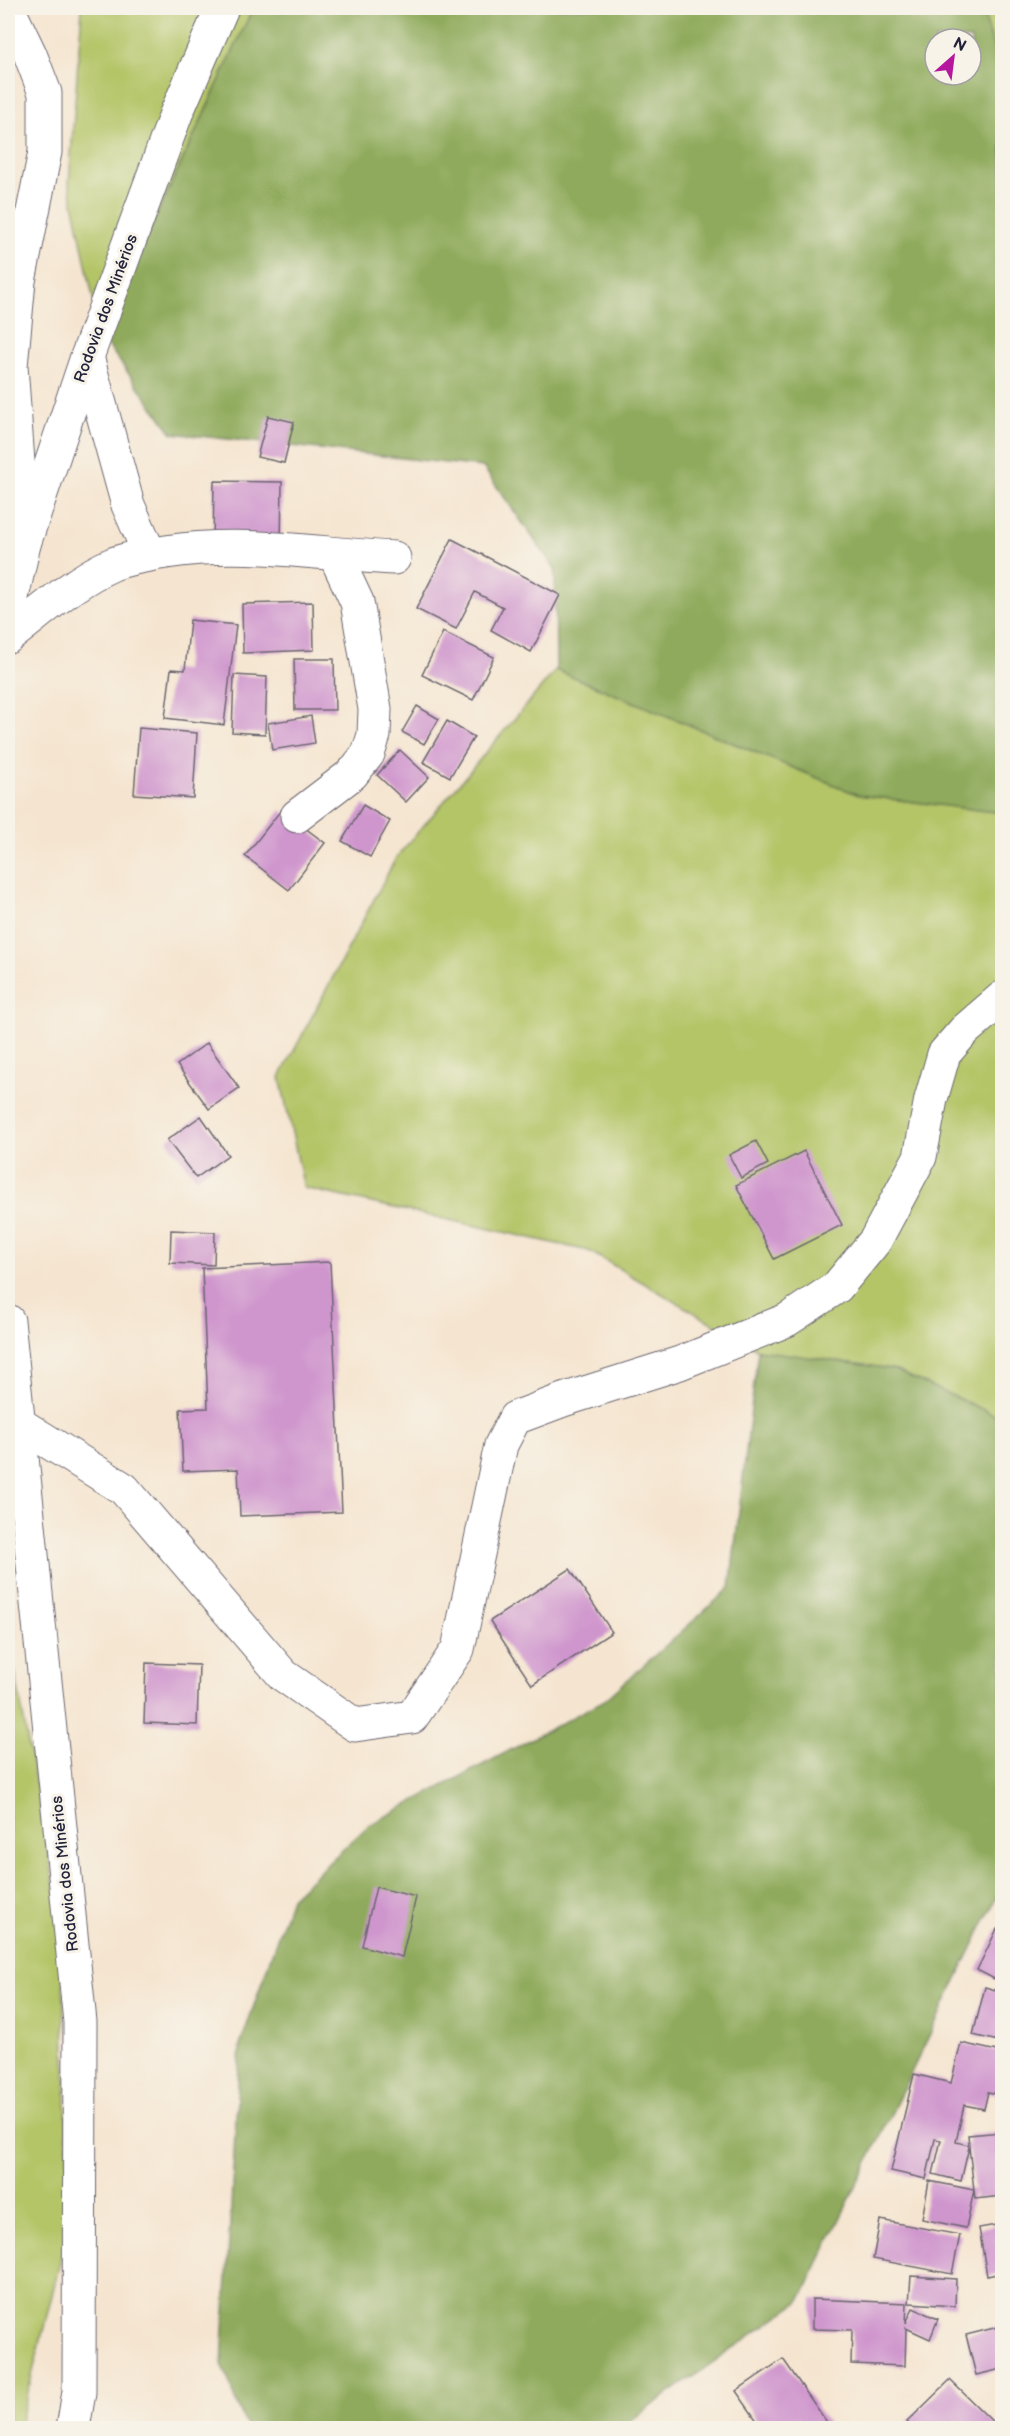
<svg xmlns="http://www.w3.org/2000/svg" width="1010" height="2436" font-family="'Balsamiq Sans',sans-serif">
	<rect width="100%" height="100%" fill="#f7f3e8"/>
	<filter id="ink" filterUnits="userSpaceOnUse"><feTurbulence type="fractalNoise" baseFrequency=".0167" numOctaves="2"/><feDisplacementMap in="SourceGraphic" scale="12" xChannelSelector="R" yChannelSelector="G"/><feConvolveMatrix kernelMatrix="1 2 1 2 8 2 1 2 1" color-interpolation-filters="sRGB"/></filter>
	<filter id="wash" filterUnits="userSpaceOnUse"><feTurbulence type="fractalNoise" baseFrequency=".008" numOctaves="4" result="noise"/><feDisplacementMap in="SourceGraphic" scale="24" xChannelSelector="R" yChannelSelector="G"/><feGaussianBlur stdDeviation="1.35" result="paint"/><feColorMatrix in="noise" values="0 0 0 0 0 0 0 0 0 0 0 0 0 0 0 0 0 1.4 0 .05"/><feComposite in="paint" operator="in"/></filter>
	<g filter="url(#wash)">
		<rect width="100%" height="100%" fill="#f5e5d0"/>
		<g fill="#b4c568" stroke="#6b7452" stroke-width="1.5">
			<path d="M82,8H253L101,336L69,183Z"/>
			<path d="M982,8H1002V76Z"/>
			<path d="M556,670L859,795L1002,813V1418L892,1369L758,1350L589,1251L304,1188L280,1077L396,858Z"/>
			<path d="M8,1634L62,1926L69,2226L19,2428H8Z"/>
		</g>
		<g fill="#8faa5c" stroke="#58664c" stroke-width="1.5" fill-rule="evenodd">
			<path d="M253,8H982L1002,76V813L859,795L556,670L555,569L483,467L172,433L101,336ZM935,39H971V75H935Z"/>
			<path d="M758,1350L892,1369L1002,1418V1886L800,2301L620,2428H247L222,2364L240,2046L291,1898L369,1825L605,1700L730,1588Z"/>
		</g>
		<g id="blocks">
			<g fill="#cf95cd">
				<path d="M268,416L294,422L284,463L257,457Z"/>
				<path d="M214,481L282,482L281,546L213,545Z"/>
				<path d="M452,539L560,595L531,652L491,630L503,607L475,592L456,629L416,609Z"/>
				<path d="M313,602L314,650L243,653L242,604Z"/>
				<path d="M190,620L236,625L224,725L165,718L171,669L185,670Z"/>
				<path d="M443,632L494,657L473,700L422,675Z"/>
				<path d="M294,659H334L335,710H295Z"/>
				<path d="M234,675L267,677L265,734L232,732Z"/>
				<path d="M417,706L439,719L424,744L402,732Z"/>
				<path d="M311,716L315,743L272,750L268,723Z"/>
				<path d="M447,721L474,737L450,777L423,762Z"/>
				<path d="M139,728L197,733L193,798L134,794Z"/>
				<path d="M400,750L429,777L406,802L377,775Z"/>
				<path d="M363,805L390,821L370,857L342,841Z"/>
				<path d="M281,810L325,843L289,890L245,856Z"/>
				<path d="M207,1043L239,1088L209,1109L177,1065Z"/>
				<path d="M201,1116L228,1155L196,1178L167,1140Z"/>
				<path d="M756,1141L768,1164L741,1178L729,1155Z"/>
				<path d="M804,1151L842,1225L774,1259L736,1185Z"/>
				<path d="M171,1230L215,1232L214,1265L170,1263Z"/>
				<path d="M330,1262L342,1512L240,1516L238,1469L183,1471L180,1409L208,1408L202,1268Z"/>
				<path d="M570,1569L612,1632L532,1685L490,1621Z"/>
				<path d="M146,1663L199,1665L197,1725L144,1723Z"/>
				<path d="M376,1887L416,1897L402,1957L362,1946Z"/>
				<path d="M997,1929L1002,1932V1983L977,1970Z"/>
				<path d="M985,1987L1002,1992V2042L973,2035Z"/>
				<path d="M961,2043L1002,2052V2095L988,2092L984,2109L964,2105L956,2142L969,2145L968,2135L1002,2132V2196L975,2199L974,2190L966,2228L922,2219L929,2181L974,2190L969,2147L961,2181L933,2174L941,2140L935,2139L926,2179L891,2171L914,2074L951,2083Z"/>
				<path d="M880,2220L960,2235L952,2274L873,2259Z"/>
				<path d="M1002,2224V2273L987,2276L979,2228Z"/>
				<path d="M911,2276L956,2279L955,2306L909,2303Z"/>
				<path d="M812,2299L907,2303L906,2323L913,2308L938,2319L930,2339L906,2328L905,2366L851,2364L852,2330L812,2329Z"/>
				<path d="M1002,2326V2369L976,2375L966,2335Z"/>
				<path d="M783,2359L831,2428H762L736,2391Z"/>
				<path d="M950,2380L999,2428H913L907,2422Z"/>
			</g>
		</g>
	</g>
	<g filter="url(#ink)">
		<use href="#blocks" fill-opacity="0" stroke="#6c666f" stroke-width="1.5"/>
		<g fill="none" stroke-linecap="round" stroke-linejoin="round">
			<defs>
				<g id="minor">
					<path d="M8,8L30,54L45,93V152L19,281L11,366L24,544"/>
					<path d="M87,357L128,505L150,555"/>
					<path d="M8,637C41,612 74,581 113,564C129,558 149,555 166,552C243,540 317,554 394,558"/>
					<path d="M297,816L352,774L368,754L374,735L375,709L357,602L335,555"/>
					<path d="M18,1423L124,1489L283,1675L355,1725L412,1717L458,1649L501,1445L515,1418L563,1400L680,1363L787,1320L837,1287L875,1241L920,1157L931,1099L944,1054L964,1031L1002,998"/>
				</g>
				<g id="primary">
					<path d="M8,615L24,544L87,357L176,114L222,8"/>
					<path d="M8,1321L80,2022L79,2392L73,2428"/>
				</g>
			</defs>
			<use href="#minor" stroke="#6c666f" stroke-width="35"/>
			<use href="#primary" stroke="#6c666f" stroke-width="35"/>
			<use href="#minor" stroke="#fff" stroke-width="33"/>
			<use href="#primary" stroke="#fff" stroke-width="33"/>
		</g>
	</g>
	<g text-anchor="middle" stroke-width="6" stroke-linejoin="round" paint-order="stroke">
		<g font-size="16" fill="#22223b" stroke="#f7f3e8">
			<text transform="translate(105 308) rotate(-70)" y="6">Rodovia dos Minérios</text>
			<text transform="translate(64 1874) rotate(-96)" y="6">Rodovia dos Minérios</text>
		</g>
	</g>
	<rect width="1010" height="2436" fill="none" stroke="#f7f3e8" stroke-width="30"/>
	<g transform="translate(953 57) rotate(28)"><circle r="28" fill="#f7f3e8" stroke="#a29fa3" stroke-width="1.5"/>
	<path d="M0-4.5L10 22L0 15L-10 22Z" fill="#b5179e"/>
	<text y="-9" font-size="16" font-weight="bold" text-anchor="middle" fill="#22223b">N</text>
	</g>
</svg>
